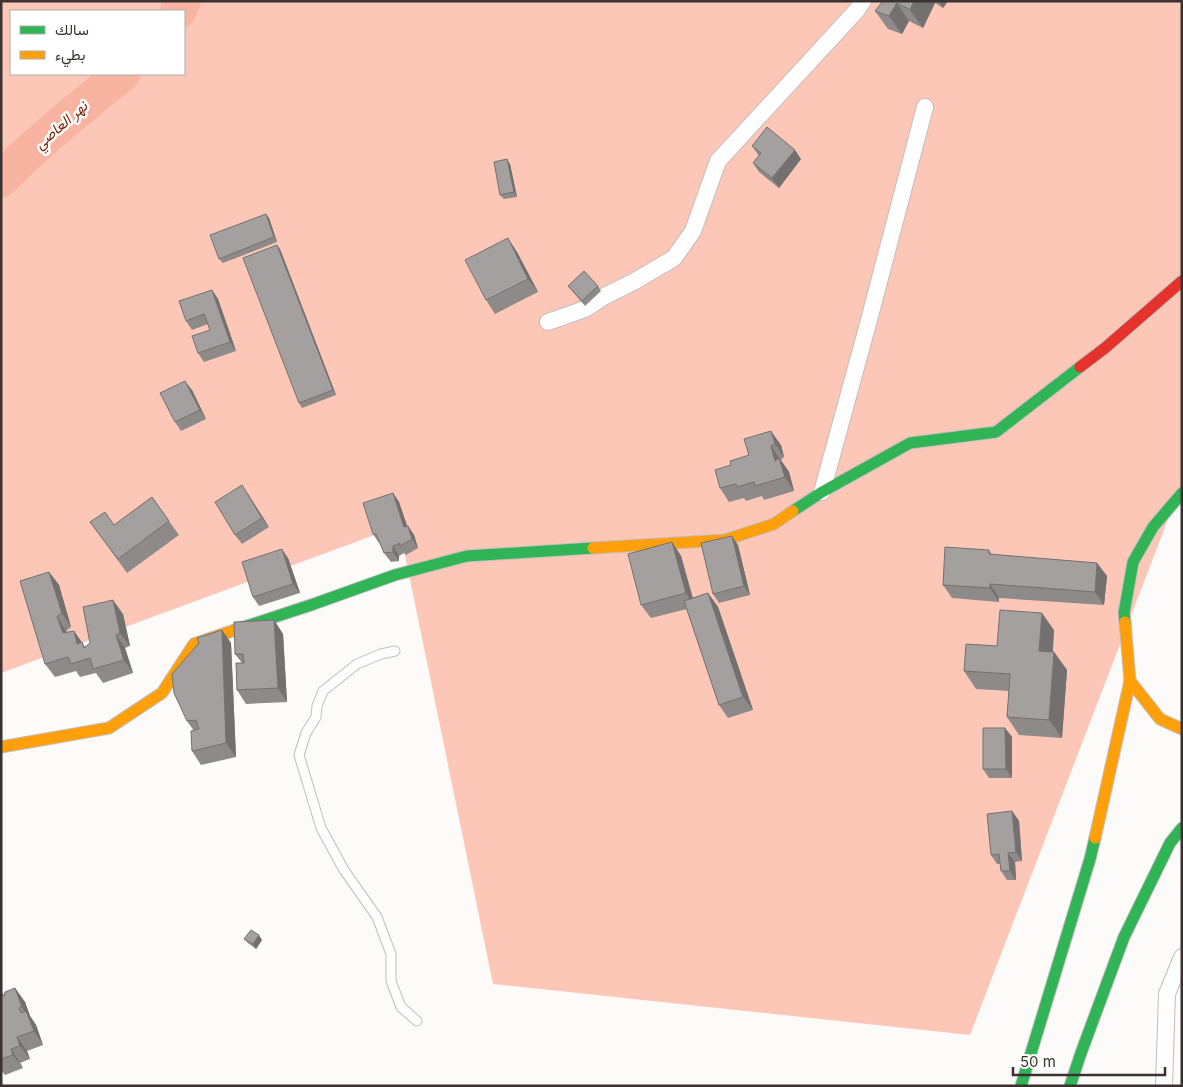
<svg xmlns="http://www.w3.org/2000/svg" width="1183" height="1087" font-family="Inter,Vazirmatn,sans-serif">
	<rect width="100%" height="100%" fill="#fdfbfa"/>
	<path fill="#fdc7b7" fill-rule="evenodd" d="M1,1H1182V483L970,1035L493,984L399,526L1,673ZM11,11H184V74H11Z"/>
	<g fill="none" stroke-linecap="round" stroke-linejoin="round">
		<g stroke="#f8b4a0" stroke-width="36">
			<path d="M178,11L183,1"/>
			<path d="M1,179C39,141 80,108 122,74"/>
		</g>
		<defs>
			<path id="lane" d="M395,651L381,654L357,664L323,691L317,706L316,717L306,733L299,755L321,828L344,870L377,917L391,954V981L401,1007L417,1021"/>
			<g id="street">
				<path d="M548,322L585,309L605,296L635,281L674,258L693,231L718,161L857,10L863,1"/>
				<path d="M822,492L869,320L925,107"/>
				<path d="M1164,1086L1167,994L1182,957"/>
			</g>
			<g id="fast">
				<path d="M793,511L822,492L910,443L996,432L1080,367"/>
				<path d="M1125,622L1124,613L1133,562L1153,527L1182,493"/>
				<path d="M235,630L311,605L395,575L467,556L593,548"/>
				<path d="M1021,1086L1090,859L1095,838"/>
				<path d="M1070,1086L1081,1053L1124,937L1170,843L1182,828"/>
			</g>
			<g id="slow">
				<path d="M593,548L725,540L774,524L793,511"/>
				<path d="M1130,681L1160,719L1182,729"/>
				<path d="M1,747L109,728L162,693L194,644L235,630"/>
				<path d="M1095,838L1130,681L1125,622"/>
			</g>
			<path id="jam" d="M1080,367L1105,348L1182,281"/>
		</defs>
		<use href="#lane" stroke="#c2bdbc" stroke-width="11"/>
		<use href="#street" stroke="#c2bdbc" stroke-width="18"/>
		<use href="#fast" stroke="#c2bdbc" stroke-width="13"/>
		<use href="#slow" stroke="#c2bdbc" stroke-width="13"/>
		<use href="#jam" stroke="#c2bdbc" stroke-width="13"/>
		<use href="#lane" stroke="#fffefe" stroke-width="9"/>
		<use href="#street" stroke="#fffefe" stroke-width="16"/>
		<use href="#fast" stroke="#30b455" stroke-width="11"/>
		<use href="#slow" stroke="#ff9f0a" stroke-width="11"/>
		<use href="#jam" stroke="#e5322d" stroke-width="11"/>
	</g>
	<g fill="#8d8a89">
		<path d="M883,1H948L943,8L935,3L923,28L909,21L902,34L888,29L875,11Z"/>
		<path d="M752,146L801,159L779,188L759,172L753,163L759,156Z"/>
		<path d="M510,164L517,197L504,199L500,195Z"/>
		<path d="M266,214L269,218L277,242L223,263L219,259Z"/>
		<path d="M280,249L336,395L302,408L299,403Z"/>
		<path d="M517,252L538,292L495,314L486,300Z"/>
		<path d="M568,286H598L601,291L585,306Z"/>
		<path d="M212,290L218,299L236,351L204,362L198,353L210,330L208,324L192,330L186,321Z"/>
		<path d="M192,390L206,419L181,431L175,422Z"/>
		<path d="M744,439L781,445L784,457L781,460L789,472L794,491L764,500L762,496L746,501L744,498L729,502L720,488L731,465L749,455Z"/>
		<path d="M393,493L399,502L407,526H408L414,535L418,548L406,555L404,553L399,556V561L391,562L384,553L380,543H379L373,534Z"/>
		<path d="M248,494L269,527L242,544L235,535Z"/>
		<path d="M152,497L179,535L127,573L90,522L114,525Z"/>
		<path d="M672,542L681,556L693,598L708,593L718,607L753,710L728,718L719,705L687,609L651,618L641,605Z"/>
		<path d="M738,545L750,595L719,603L713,594Z"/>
		<path d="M989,550L992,555L1097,563L1107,576L1104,605L999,598V602L952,598L943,585Z"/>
		<path d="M288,558L300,593L259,606L253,597Z"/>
		<path d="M49,572L59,585L71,627L66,631L67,632L74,631L85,647L123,614L130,646L125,648L133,673L103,683L96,673L80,677L76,671L55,677L45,664Z"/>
		<path d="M274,620L283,634L287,702L246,704L237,690L242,663L235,654Z"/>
		<path d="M222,630L231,643L236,757L201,765L192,751L194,731L187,721Z"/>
		<path d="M1054,630L1053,652H1054L1067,670L1062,738L1019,735L1007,717L1009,691L976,689L964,671L997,646Z"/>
		<path d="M1005,728L1012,737V778H989L983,769Z"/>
		<path d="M1012,811L1019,821L1022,861L1015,862L1016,880H1007L1001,871L1000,864H997L991,855Z"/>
		<path d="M244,939L262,940L256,949L248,943Z"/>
		<path d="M15,988L25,1002L30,1016L36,1025L43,1045L27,1051L30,1059L20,1063L23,1068L5,1075L1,1070V993L4,996Z"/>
	</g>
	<g fill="#73706f">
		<path d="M914,1H934L935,3L923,28L910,10Z"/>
		<path d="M938,1H948L943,8Z"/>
		<path d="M897,3L909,21L902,34L889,16Z"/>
		<path d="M795,150L801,159L779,188L772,178Z"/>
		<path d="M507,159L510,164L517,197L514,192Z"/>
		<path d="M266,214L269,218L277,242L274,237Z"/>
		<path d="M508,238L517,252L538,292L528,279Z"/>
		<path d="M277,245L280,249L336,395L333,390Z"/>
		<path d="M212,290L218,299L236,351L230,342Z"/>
		<path d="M185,381L192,390L206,419L200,410Z"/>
		<path d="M771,431L781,445L784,457L775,444Z"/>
		<path d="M771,446L789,472L794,491L785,477L775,461Z"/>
		<path d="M242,485L248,494L269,527L262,518Z"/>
		<path d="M393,493L399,502L411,537L404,527Z"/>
		<path d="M408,526L414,535L418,548L412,539Z"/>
		<path d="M732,536L738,545L750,595L744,586Z"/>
		<path d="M672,542L681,556L695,607L686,593Z"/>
		<path d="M393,546L399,556V561L393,552Z"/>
		<path d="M282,549L288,558L300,593L293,584Z"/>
		<path d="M1097,563L1107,576L1104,605L1095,592Z"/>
		<path d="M49,572L59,585L71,627L62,613Z"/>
		<path d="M990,584L999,598V602L990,588Z"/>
		<path d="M708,593L718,607L753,710L743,697Z"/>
		<path d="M113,600L123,614L130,646L120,633Z"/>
		<path d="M1042,613L1054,630L1051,669L1039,651Z"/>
		<path d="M57,617L66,631L72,647L63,633Z"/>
		<path d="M274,620L283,634L287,702L278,688Z"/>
		<path d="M222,630L231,643L236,757L226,743Z"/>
		<path d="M74,631L91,656L77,644Z"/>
		<path d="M116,635L125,648L133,673L124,660Z"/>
		<path d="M1054,652L1067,670L1062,738L1049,720Z"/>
		<path d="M1005,728L1012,737V778L1006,769Z"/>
		<path d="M1012,811L1019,821L1022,861L1016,852Z"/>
		<path d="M1008,853L1015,862L1016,880L1010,871Z"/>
		<path d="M259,935L262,940L256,949L253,944Z"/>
		<path d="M15,988L25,1002L30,1016L36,1025L43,1045L34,1031L28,1016L22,1007Z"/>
		<path d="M17,1037L27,1051L30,1059L20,1046Z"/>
		<path d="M11,1049L20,1063L23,1068L13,1055Z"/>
	</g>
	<g fill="#a4a09f" stroke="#73706f">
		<path d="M883,1H914L910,10L897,3L889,16L875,11Z"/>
		<path d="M767,127L795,150L772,178L753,163L761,153L752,146Z"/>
		<path d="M507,159L514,192L500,195L494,162Z"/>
		<path d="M266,214L274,237L219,259L210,235Z"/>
		<path d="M508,238L528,279L486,300L465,260Z"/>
		<path d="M277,245L333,390L299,403L243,258Z"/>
		<path d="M584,271L598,286L582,301L568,286Z"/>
		<path d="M212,290L230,342L198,353L192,336L210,330L204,314L186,321L179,301Z"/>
		<path d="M185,381L200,410L175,422L160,393Z"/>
		<path d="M771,431L775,444L771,446L775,461L779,458L785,477L755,486L754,482L737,487L736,484L720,488L715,470L731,465L730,461L749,455L744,439Z"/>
		<path d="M242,485L262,518L235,535L215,502Z"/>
		<path d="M393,493L404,527L408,526L412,539L400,546V543L393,546V552L384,553L376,534H373L363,503Z"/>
		<path d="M152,497L169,521L118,559L90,522L105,512L114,525Z"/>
		<path d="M732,536L744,586L713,594L701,543Z"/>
		<path d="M672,542L686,593L641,605L628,554Z"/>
		<path d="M945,547L989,550V554L1097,563L1095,592L990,584V588L943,585Z"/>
		<path d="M282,549L293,584L253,597L242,562Z"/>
		<path d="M49,572L62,613L57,617L63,633L74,631L77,644L82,642L84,648L90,643L83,607L113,600L120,633L116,635L124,660L93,669L90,658L71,664L68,657L45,664L20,581Z"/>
		<path d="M708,593L743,697L719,705L684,601Z"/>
		<path d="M1000,610L1042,613L1039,651L1054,652L1049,720L1007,717L1010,674L964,671L966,644L997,646Z"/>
		<path d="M274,620L278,688L237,690L236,663H244L243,654H235L234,622Z"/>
		<path d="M222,630L226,743L192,751L191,731L199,729L196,720L187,721L174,693L172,674L199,643L197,638Z"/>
		<path d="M983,728H1005L1006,769H983Z"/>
		<path d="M1012,811L1016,852L1008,853L1010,871H1001L999,854L991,855L987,814Z"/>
		<path d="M251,930L259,935L253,944L244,939Z"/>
		<path d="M15,988L22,1007L19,1008L21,1013L26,1011L34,1031L17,1037L20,1046L11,1049L13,1055L1,1059V993H2L4,996L5,992Z"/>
	</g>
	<g text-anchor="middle" stroke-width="5" stroke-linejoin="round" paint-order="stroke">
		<g font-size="15" font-style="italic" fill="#7a260b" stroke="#fff">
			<text transform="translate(61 125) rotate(-41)" y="5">نهر العاصي</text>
		</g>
	</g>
	<rect width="1183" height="1087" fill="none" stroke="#3a3230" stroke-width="5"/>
	<rect x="10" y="10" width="175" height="65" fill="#ffffff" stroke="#b0adac"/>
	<rect x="20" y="26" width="25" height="8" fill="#30b455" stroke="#b0adac"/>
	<text x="55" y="35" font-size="15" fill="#3a3230">سالك</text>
	<rect x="20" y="51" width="25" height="8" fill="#ff9f0a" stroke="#b0adac"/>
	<text x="55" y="60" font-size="15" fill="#3a3230">بطيء</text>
	<path d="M1013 1067v8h152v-8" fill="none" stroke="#3a3230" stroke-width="2.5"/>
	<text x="1020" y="1067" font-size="15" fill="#3a3230" stroke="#ffffff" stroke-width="4" paint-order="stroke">50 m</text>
</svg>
